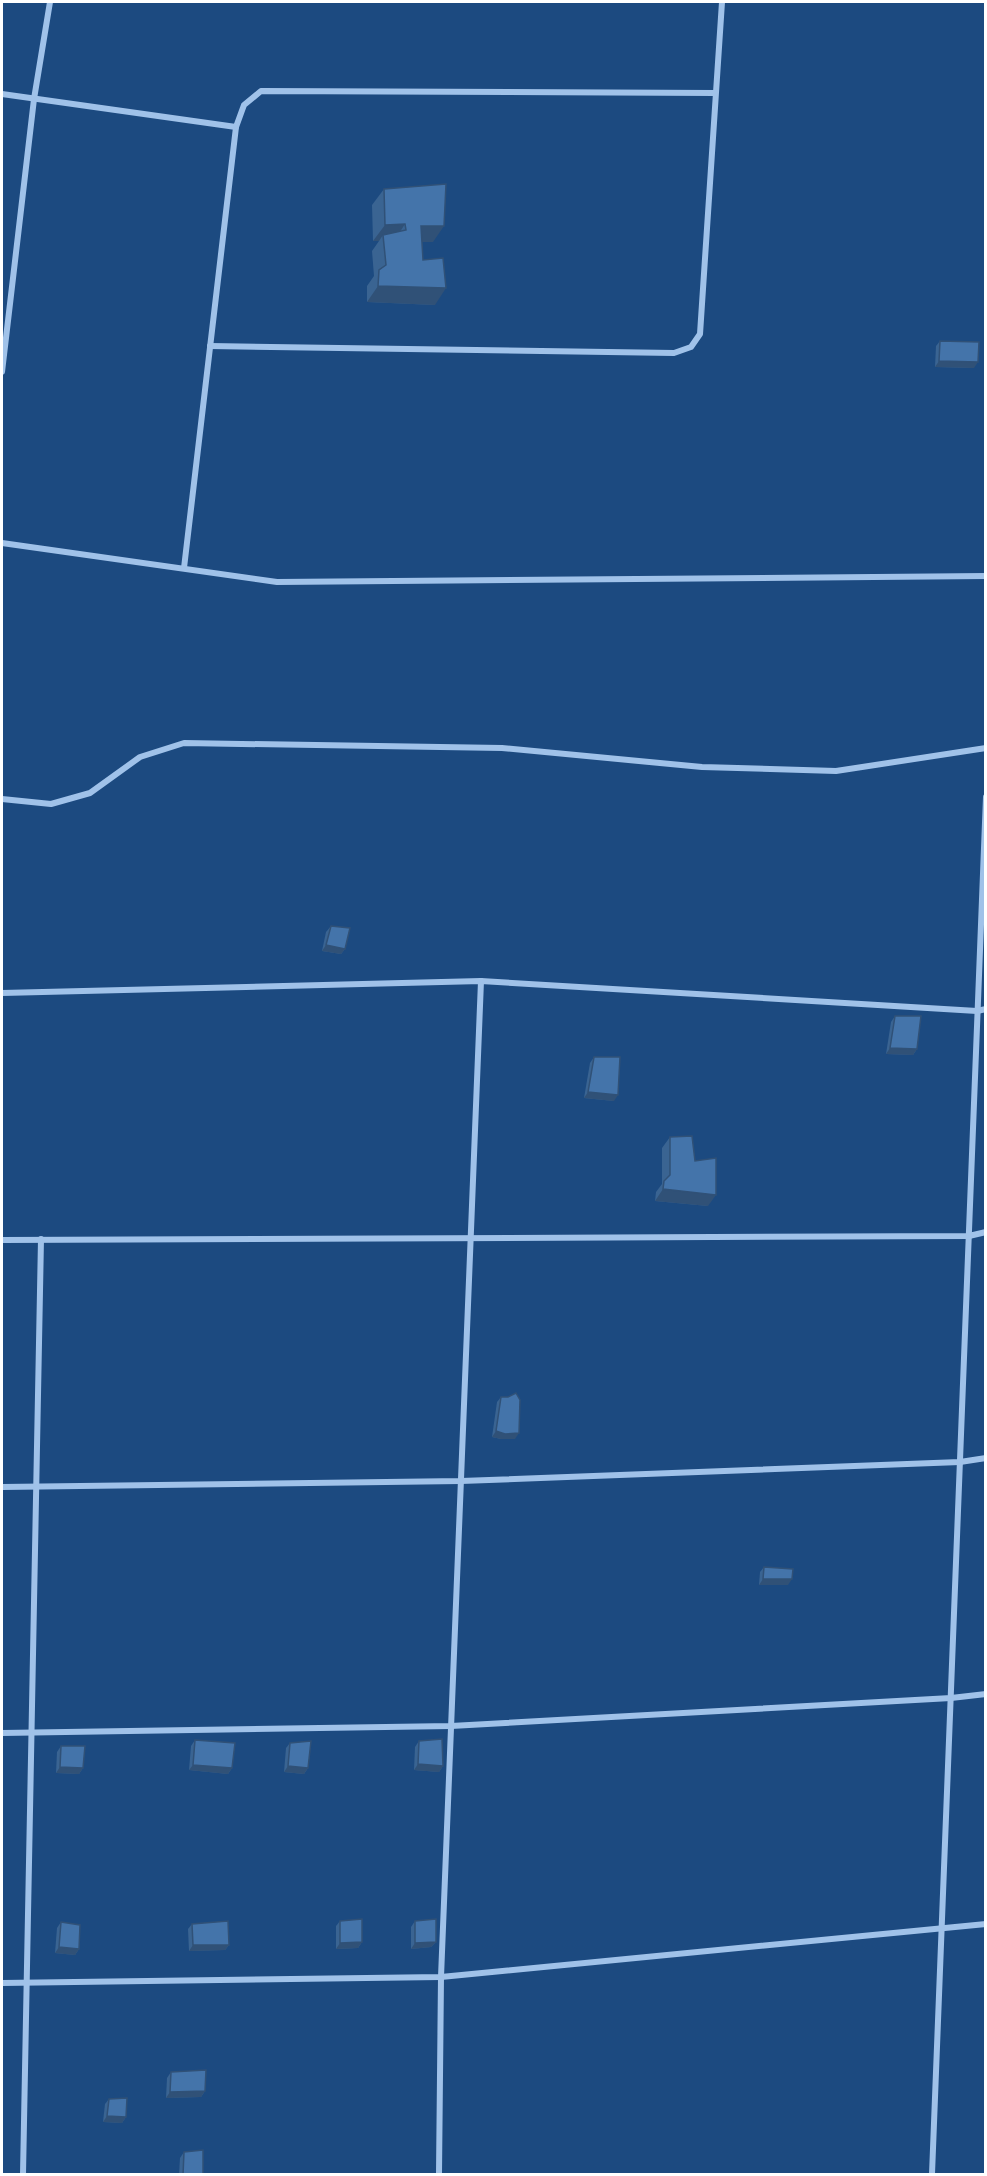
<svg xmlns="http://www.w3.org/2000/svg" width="987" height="2176" font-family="'DM Sans',sans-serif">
	<rect width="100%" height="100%" fill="#1c4a80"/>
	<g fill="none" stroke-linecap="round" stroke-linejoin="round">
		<g stroke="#a0c2e9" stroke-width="6">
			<path d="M2,94L236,127"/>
			<path d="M210,346L674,353L691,347L700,334L722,2"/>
			<path d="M2,372L34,99L50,2"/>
			<path d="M2,543L277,582L986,576"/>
			<path d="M184,568L236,127L244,105L261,91L715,93"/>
			<path d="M2,799L51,804L90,793L140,757L184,743L502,748L702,767L836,771L986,748"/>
			<path d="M2,993L481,981L977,1011L986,1009"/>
			<path d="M2,1240L969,1236L986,1232"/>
			<path d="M2,1487L461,1481L960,1462L986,1458"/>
			<path d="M2,1733L451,1726L951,1698L986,1694"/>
			<path d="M2,1983L441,1977L986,1924"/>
			<path d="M23,2174L41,1239"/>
			<path d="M439,2174L441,1977L481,981"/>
			<path d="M932,2174L986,797"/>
		</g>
	</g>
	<g fill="#3a6492">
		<path d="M384,189L433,242H422L423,260L435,305L367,302V286L374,276L372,251L379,241H373L372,205Z"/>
		<path d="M940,341L974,368L935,367L936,346Z"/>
		<path d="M331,926L345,949L341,954L322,951L326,932Z"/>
		<path d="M895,1016L917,1049L913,1055L886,1054L891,1022Z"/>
		<path d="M594,1057L614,1101L584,1098L590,1063Z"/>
		<path d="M670,1137L695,1161L708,1206L655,1201L656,1192L662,1184V1148Z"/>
		<path d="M501,1397L515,1439H501L492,1437L497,1402Z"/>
		<path d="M764,1567L788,1585H759L760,1572Z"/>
		<path d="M195,1740L232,1768L228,1774L189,1770L191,1746Z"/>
		<path d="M419,1741L443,1766L439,1772L414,1770L415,1747Z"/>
		<path d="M290,1743L308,1768L304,1774L284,1772L286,1748Z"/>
		<path d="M61,1746L83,1768L79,1774L56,1773L57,1752Z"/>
		<path d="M340,1921L362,1942L358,1948L336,1949V1926Z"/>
		<path d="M415,1921L436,1942L431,1947L411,1949V1927Z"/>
		<path d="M61,1922L79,1949L75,1955L55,1953L57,1928Z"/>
		<path d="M192,1924L229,1945L225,1950L189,1951L188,1929Z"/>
		<path d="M171,2072L205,2091L201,2097L166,2098L167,2078Z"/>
		<path d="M109,2099L126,2117L122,2123L103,2122L105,2104Z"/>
		<path d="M184,2152L203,2175H179L180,2158Z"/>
	</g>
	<g fill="#305177">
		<path d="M405,224L394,241L383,235L379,241H373L385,225Z"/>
		<path d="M421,226H444L433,242H410Z"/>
		<path d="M378,286L446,288L435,305L367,302Z"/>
		<path d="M939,361L978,362L974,368L935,367Z"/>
		<path d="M326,945L345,949L341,954L322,951Z"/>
		<path d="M890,1048L917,1049L913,1055L886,1054Z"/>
		<path d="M588,1092L618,1095L614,1101L584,1098Z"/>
		<path d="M663,1189L716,1195L708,1206L655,1201Z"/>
		<path d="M496,1431L519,1433L515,1439H501L492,1437Z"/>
		<path d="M763,1579H792L788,1585H759Z"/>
		<path d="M418,1764L443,1766L439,1772L414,1770Z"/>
		<path d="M193,1765L232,1768L228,1774L189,1770Z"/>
		<path d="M288,1766L308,1768L304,1774L284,1772Z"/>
		<path d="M60,1767L83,1768L79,1774L56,1773Z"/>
		<path d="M362,1942L358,1948L336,1949L340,1943Z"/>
		<path d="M436,1942L431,1947L411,1949L415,1943Z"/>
		<path d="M193,1945H229L225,1950L189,1951Z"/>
		<path d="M59,1947L79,1949L75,1955L55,1953Z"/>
		<path d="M205,2091L201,2097L166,2098L170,2092Z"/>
		<path d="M107,2116L126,2117L122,2123L103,2122Z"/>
	</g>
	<g fill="#4474aa" stroke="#305177" stroke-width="1.5">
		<path d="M446,184L444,226H421L423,260L443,258L446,288L378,286L379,270L386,265L383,235L406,230L405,224L385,225L384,189Z"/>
		<path d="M940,341L979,342L978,362L939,361Z"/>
		<path d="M331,926L350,928L345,949L326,945Z"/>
		<path d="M895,1016H921L917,1049L890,1048Z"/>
		<path d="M594,1057H620L618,1095L588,1092Z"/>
		<path d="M692,1136L695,1161L716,1158V1195L663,1189L664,1181L670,1175V1137Z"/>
		<path d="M516,1393L520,1400L519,1433L505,1434L496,1431L501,1397H508Z"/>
		<path d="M764,1567L793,1569L792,1579H763Z"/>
		<path d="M442,1739L443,1766L418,1764L419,1741Z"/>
		<path d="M195,1740L235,1743L232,1768L193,1765Z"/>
		<path d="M311,1741L308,1768L288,1766L290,1743Z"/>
		<path d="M61,1746H85L83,1768L60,1767Z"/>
		<path d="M362,1919V1942L340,1943V1921Z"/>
		<path d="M436,1919V1942L415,1943V1921Z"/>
		<path d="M228,1921L229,1945H193L192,1924Z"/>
		<path d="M61,1922L80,1925L79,1949L59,1947Z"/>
		<path d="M206,2070L205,2091L170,2092L171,2072Z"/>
		<path d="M127,2098L126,2117L107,2116L109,2099Z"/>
		<path d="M203,2150V2175H183L184,2152Z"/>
	</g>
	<rect width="987" height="2176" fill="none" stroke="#ffffff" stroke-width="6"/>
</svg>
